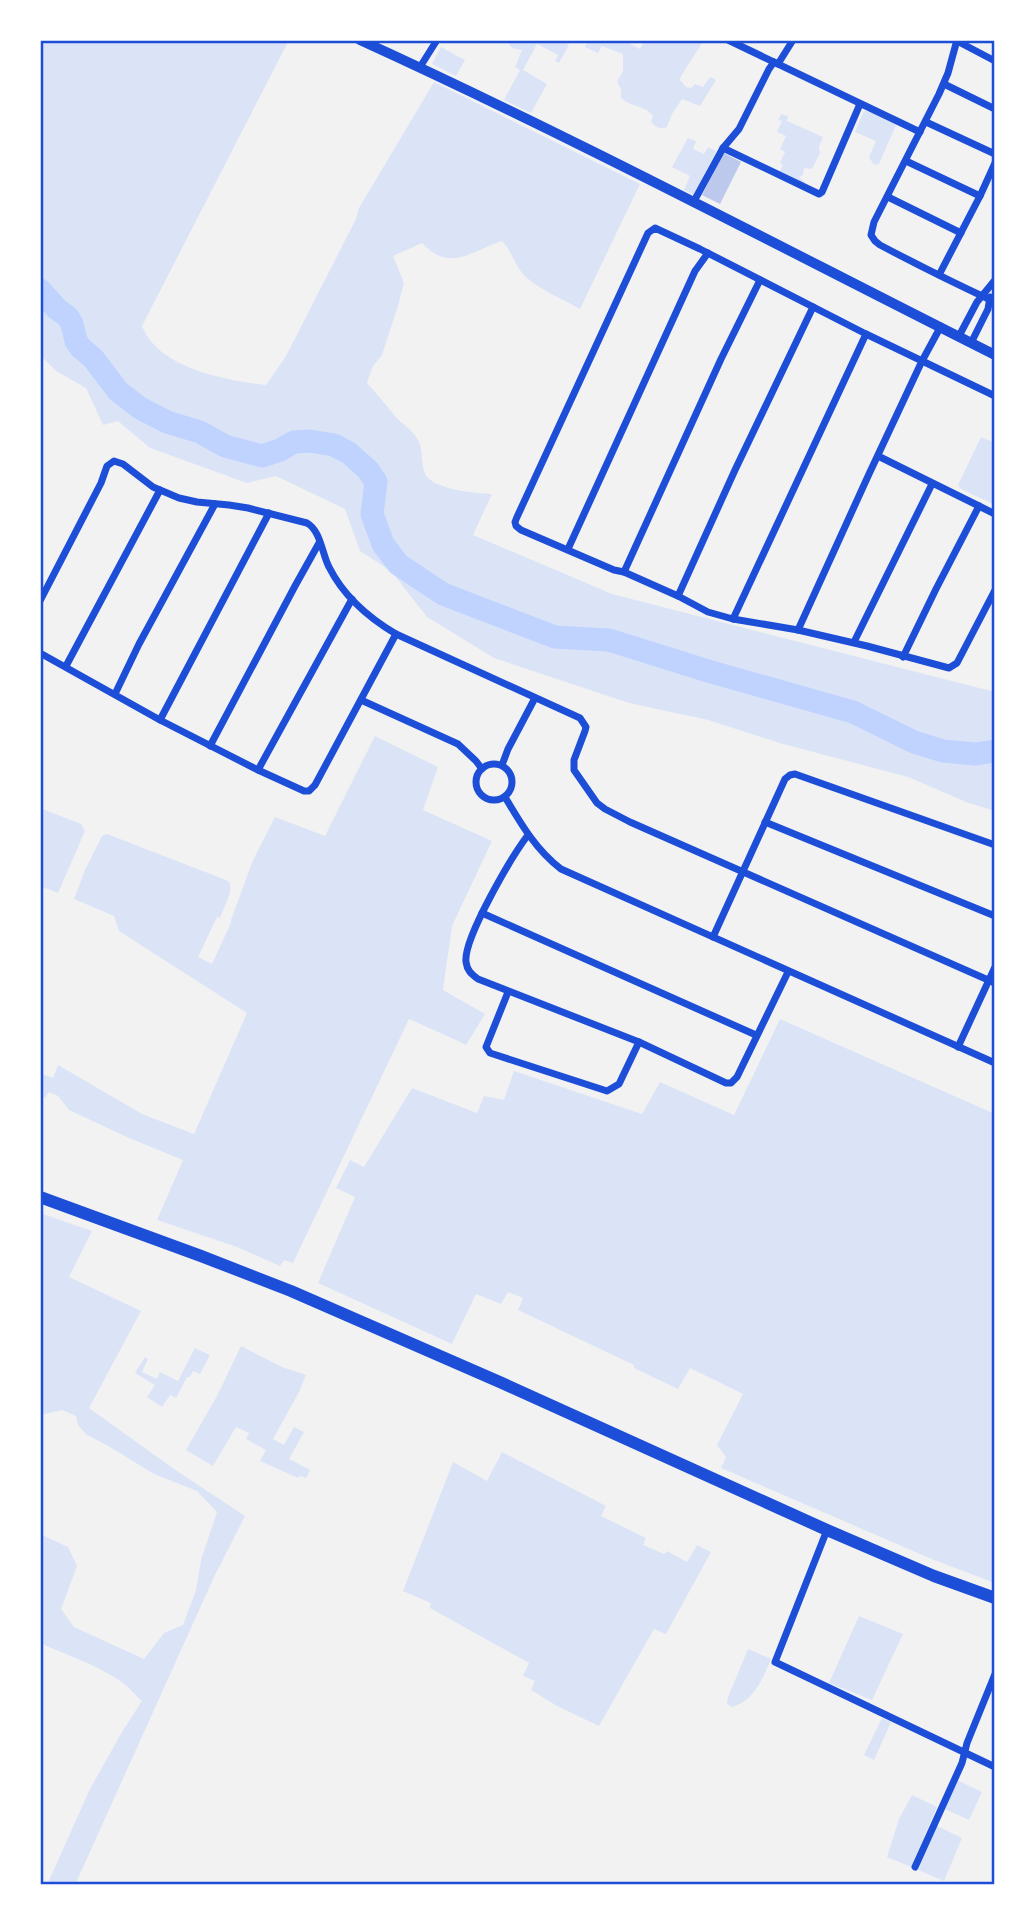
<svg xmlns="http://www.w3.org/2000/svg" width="1035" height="1925" font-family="Manrope,sans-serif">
	<rect width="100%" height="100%" fill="#f2f2f2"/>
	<g fill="#dbe4f7">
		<path d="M40,40H289L142,326C159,369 226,380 266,385L286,356L356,219L359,208L434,82L640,184L580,309C564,300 541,290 527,278C515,268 513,252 502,241C471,251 450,273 422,243L393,256L404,283L398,306L382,355L373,366L367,383C377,394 386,405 395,416C403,425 412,429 418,440C423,449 421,461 424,471C429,490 475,493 492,494L473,535L612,594L995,692V811L966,802L908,777L783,744L708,720L629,703L494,658L427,617L391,571L360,551L345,509L276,476L247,483L150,448L118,421L103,425L86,388L56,371L40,355Z"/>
		<path d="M506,40H567L566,43L569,45L559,63L555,61L558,55L537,44L523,70L547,84L531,113L504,100L520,70L515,67L522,50L512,48Z"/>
		<path d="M589,40H623L640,49L645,40H704L681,76L680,80L686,87L691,88L695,84L703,87L710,77L716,80L700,106L682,99L672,114L667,127C660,130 656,127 651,122L653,116C645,105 630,107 621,98V89L617,82L623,71V54L602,46L598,53L585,47Z"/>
		<path d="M441,47L465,60L456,76L432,64Z"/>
		<path d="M864,111L874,112L896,125L879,164L874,165L869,157L876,141L855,132Z"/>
		<path d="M781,114L788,116L787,121L823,137L819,147L820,153L812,169L804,168L803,175L799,177L806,184L779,173L783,165L780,163L785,152L780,149L786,136L777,132L782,121L778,120Z"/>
		<path d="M688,138L696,141L693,149L704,154L708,147L716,151L694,195L684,190L690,176L672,167Z"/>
		<path d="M981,437L995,443V505L961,489L958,485Z"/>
		<path d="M375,736L438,767L423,810L492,841L452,926L443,990L485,1014L466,1045L456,1040L409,1019L293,1263L284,1260L280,1266L237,1247L157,1220L183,1160L129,1138L69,1110L58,1096L49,1092L45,1098L40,1096V1073L53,1078L58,1065L142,1114L194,1134L247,1013L119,931L114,916L74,899L85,870L102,836L107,834L226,880L230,883V893L220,918L217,917L198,957L212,964L231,923V920L253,860L275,817L325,836Z"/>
		<path d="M40,808L81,824L85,831L58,893L40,886Z"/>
		<path d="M780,1019L995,1114V1583L934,1560L721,1468L726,1457L717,1445L743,1394L690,1368L678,1389L634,1368V1365L518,1310L523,1298L508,1292L501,1304L476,1294L452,1344L318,1283L355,1197L336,1188L350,1160L364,1167L412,1088L477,1113L484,1096L504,1100L514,1071L642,1114L660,1082L734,1115Z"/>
		<path d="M40,1213L92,1231L69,1277L141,1311L89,1408L174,1469L245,1516L214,1577L75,1885H47L90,1789L122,1732L142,1701C135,1695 129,1687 122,1682C97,1665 67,1655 40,1643V1534L68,1547L77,1566L61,1609L74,1627L144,1659L164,1633L183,1625L196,1590L201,1560L217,1512L197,1491L154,1474L110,1447L87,1435L78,1425L76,1416L62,1410L40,1415Z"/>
		<path d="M241,1346L282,1367L306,1375L299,1392L273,1439L284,1445L294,1427L304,1432L289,1459L310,1470L306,1478L300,1476L298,1478L260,1461L266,1450L246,1439L249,1433L236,1427L213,1466L186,1450L217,1396Z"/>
		<path d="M195,1348L210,1355L200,1374L193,1371L190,1377H187L176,1398L170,1395L162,1407L147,1397L155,1385L135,1373L145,1357L148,1359L142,1372L157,1379L160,1372L178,1381Z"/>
		<path d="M502,1452L606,1506L601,1516L646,1538L643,1545L664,1554L667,1551L687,1562L697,1545L711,1552L666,1634L654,1629L599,1726L557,1706L531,1690L535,1681L523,1676L529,1663L430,1608L431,1603L403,1591L453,1462L487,1481Z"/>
		<path d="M859,1616L903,1634L872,1700L829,1683Z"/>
		<path d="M748,1649L771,1659C763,1678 754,1701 732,1707L727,1704L728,1697Z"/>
		<path d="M882,1718L891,1722L874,1760L864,1755Z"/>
		<path d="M957,1780L982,1792L969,1820L945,1809Z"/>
		<path d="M912,1795L937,1807L911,1867L887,1857L899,1819Z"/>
		<path d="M937,1826L962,1838L944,1881L918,1870Z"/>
	</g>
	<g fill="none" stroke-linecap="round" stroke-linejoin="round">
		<path stroke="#bfd3fe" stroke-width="23" d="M40,290L57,309L68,317L72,324L76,341L81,348L93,358L118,391L140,408L167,422L200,432L225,446L262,456L280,450L294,442L310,441L334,445L349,453L368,470L376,482L372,514L383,544L398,564L443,594L555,637L609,640L708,671L853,712L914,742L943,751L976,754L995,751"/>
	</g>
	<path fill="#bdc9ec" d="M724,153L741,162L720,204L702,195Z"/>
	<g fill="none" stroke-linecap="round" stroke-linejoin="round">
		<g stroke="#1d4ed8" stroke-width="7">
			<path d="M728,40L920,132"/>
			<path d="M957,40L948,73L939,94L874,222L871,235L875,241L880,245C918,265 956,284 995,302"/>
			<path d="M957,41L995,61"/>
			<path d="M778,64L793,40"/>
			<path d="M420,67L437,40"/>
			<path d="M944,84L995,109"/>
			<path d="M926,122L995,154"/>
			<path d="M723,148L819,194L822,192L860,104"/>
			<path d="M906,161L980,196"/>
			<path d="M888,197L961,233"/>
			<path d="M693,203L723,148L739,129L769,69L774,62"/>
			<path d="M939,275L980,196L995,163"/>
			<path d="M941,326L922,361L869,474L798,630L733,619L708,612L678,596L624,572L614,570L521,530L516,526L515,522L517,517L648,233L655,228L700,249L866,334L995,396"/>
			<path d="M959,336L977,302L995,280"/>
			<path d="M971,343L988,309L990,297"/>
			<path d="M878,456L979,506"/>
			<path d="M568,549L695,271L708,253"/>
			<path d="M624,572L721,359L760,280"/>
			<path d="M678,596L735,470L813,307"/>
			<path d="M40,601L101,483L107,466L114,461L123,464L153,487L179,498L197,502L229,505L248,508L307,523C321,531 322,554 329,567C343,595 369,618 396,634L580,718L586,727L585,731L574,760V770L597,803L605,809L630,822L995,983"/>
			<path d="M733,619L866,334"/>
			<path d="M798,630L867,646L949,668L957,663L995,590"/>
			<path d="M854,642L932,484"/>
			<path d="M40,653L160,720L258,770L304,791H309L315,785L396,634"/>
			<path d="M903,657L936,589L979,506L995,514"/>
			<path d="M66,666L160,490"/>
			<path d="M115,694L139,644L215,504"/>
			<path d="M361,700L458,744L476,761L482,769"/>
			<path d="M160,720L269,513"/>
			<path d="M210,746L295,586L319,543"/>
			<circle cx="494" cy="782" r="18"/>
			<path d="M502,765L508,749L535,698"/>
			<path d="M258,770L352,599"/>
			<path d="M505,797C521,824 536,850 561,869L995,1063"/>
			<path d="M765,822L995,916"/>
			<path d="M528,835C512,856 463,939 466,962C467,970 471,974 478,979L639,1042L726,1083H731L737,1077L788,972"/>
			<path d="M482,913L756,1035"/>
			<path d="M713,937L785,779L790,775L795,774L995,845"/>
			<path d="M508,992L486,1047L490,1053L607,1091L619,1084L639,1042"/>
			<path d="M958,1047L995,967"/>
			<path d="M827,1530L775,1662L995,1767"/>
			<path d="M915,1867L962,1763L967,1743L995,1674"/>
		</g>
		<path stroke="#1d4ed8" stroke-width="10" d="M360,40C575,138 784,249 995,355"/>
		<path stroke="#1d4ed8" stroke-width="12" d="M40,1197L201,1256L291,1291L502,1383L827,1530L934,1576L995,1598"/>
	</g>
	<rect width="1035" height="1925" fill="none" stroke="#ffffff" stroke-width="84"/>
	<rect x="42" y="42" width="951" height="1841" fill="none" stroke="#1d4ed8" stroke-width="2.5"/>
</svg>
